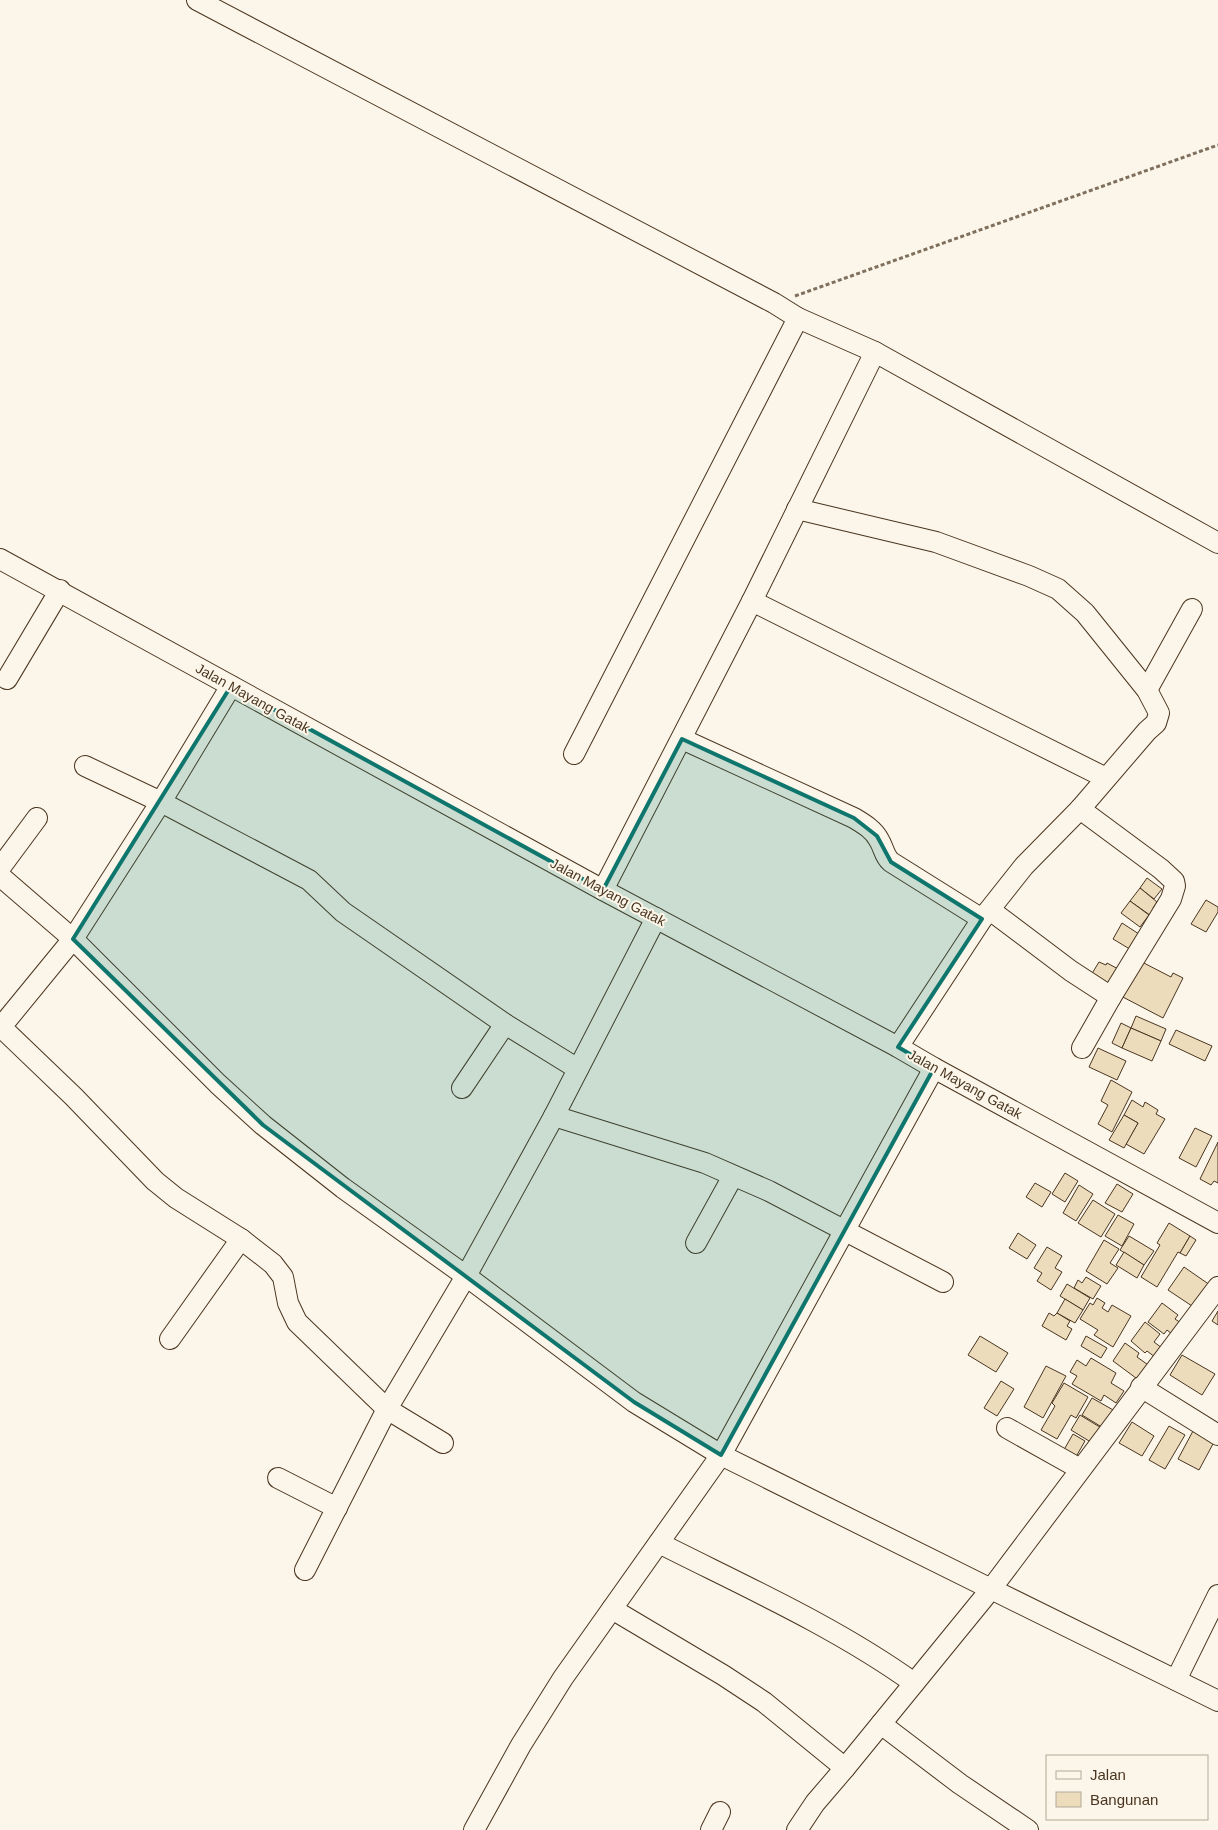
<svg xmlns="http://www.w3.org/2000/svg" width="1218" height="1830" font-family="Helvetica,sans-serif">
	<rect width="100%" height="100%" fill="#fbf6e9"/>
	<g fill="#ecdcbc" stroke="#4a3520">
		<path d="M1147,878L1162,889L1154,899L1140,888Z"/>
		<path d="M1140,888L1157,902L1153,908L1159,912L1154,918L1130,901Z"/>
		<path d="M1206,900L1218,907V912L1206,932L1191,924Z"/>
		<path d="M1130,901L1149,915L1140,927L1121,913Z"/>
		<path d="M1122,923L1142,936L1133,951L1113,939Z"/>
		<path d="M1138,960L1171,977L1173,973L1183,978L1163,1018L1119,995Z"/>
		<path d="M1099,962L1106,965L1107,963L1120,970L1110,988L1088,980Z"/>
		<path d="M1136,1016L1166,1029L1161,1041L1131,1028Z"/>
		<path d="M1121,1023L1131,1028L1122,1048L1112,1043Z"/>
		<path d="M1131,1028L1161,1041L1152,1061L1122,1048Z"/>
		<path d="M1176,1030L1212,1046L1205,1061L1169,1044Z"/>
		<path d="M1098,1048L1126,1061L1117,1080L1089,1067Z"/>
		<path d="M1111,1080L1132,1092L1112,1132L1098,1124L1108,1105L1101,1101Z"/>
		<path d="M1132,1100L1143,1107L1145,1102L1158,1110L1156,1114L1165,1119L1144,1154L1126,1144L1138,1123L1124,1115Z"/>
		<path d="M1124,1115L1138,1123L1124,1148L1109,1140Z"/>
		<path d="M1195,1128L1212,1136L1196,1167L1179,1158Z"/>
		<path d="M1218,1142V1183L1214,1181L1211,1185L1200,1179Z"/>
		<path d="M1065,1173L1078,1181L1065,1202L1052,1194Z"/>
		<path d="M1035,1183L1051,1192L1042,1207L1026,1197Z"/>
		<path d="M1117,1184L1133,1194L1122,1212L1105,1203Z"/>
		<path d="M1079,1185L1093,1194L1076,1221L1063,1213Z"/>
		<path d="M1093,1200L1115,1214L1101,1237L1078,1223Z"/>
		<path d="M1118,1215L1134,1224L1122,1246L1105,1236Z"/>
		<path d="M1169,1223L1190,1236L1180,1253L1178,1252L1157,1287L1141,1277L1160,1245L1157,1243Z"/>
		<path d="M1018,1233L1036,1245L1027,1259L1009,1248Z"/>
		<path d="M1129,1236L1154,1251L1144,1265L1120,1250Z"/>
		<path d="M1190,1236L1196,1240L1186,1256L1180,1253Z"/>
		<path d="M1104,1240L1119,1249L1110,1263L1118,1268L1107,1284L1086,1271Z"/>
		<path d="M1047,1247L1062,1256L1055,1268L1062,1272L1051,1290L1037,1281L1042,1273L1034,1268Z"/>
		<path d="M1124,1252L1144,1265L1137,1278L1116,1265Z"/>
		<path d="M1184,1267L1210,1285L1195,1308L1168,1290Z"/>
		<path d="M1086,1277L1101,1286L1093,1299L1074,1288L1078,1280L1082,1283Z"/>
		<path d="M1067,1284L1090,1298L1083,1310L1060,1296Z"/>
		<path d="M1097,1298L1105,1303L1102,1308L1108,1312L1112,1305L1131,1316L1113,1347L1094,1335L1098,1330L1080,1319L1090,1303L1093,1305Z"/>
		<path d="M1065,1299L1083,1310L1075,1323L1057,1313Z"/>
		<path d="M1162,1303L1178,1315L1175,1319L1181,1323L1172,1334L1167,1330L1164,1334L1148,1322Z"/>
		<path d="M1218,1311V1325L1212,1321Z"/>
		<path d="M1049,1313L1054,1316L1057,1313L1070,1321L1067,1326L1072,1329L1066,1340L1042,1326Z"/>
		<path d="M1145,1322L1160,1334L1154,1342L1162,1348L1155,1357L1147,1351L1145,1353L1131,1341Z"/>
		<path d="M980,1336L1008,1353L996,1372L968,1355Z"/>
		<path d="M1086,1336L1107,1348L1101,1358L1081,1346Z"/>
		<path d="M1125,1343L1139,1353L1137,1357L1151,1367L1140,1381L1113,1361Z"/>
		<path d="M1182,1355L1215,1374L1202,1395L1170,1375Z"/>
		<path d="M1091,1358L1116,1373L1111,1383L1124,1391L1116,1403L1104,1395L1101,1401L1072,1384L1077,1376L1070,1372L1077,1360L1086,1366Z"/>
		<path d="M1046,1366L1066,1376L1043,1418L1024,1407Z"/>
		<path d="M1001,1381L1014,1389L997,1416L984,1408Z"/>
		<path d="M1064,1383L1088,1397L1076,1418L1071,1415L1057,1439L1041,1430L1055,1406L1052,1403Z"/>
		<path d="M1092,1398L1115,1411L1105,1429L1082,1415Z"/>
		<path d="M1080,1415L1103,1429L1094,1444L1071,1430Z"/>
		<path d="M1132,1422L1154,1436L1142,1456L1119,1443Z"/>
		<path d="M1169,1426L1185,1435L1165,1469L1149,1460Z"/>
		<path d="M1193,1431L1214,1442L1199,1470L1178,1459Z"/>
		<path d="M1073,1434L1085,1441L1073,1462L1061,1455Z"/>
	</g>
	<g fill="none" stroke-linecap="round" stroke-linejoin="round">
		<defs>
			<g id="minor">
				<path d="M197,0L774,303L798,318L875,352"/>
				<path d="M797,509L936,542L1029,576L1058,589L1085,613L1147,690L1159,713L1156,723L1147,731L1080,809L1024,866L982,919L898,1047"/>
				<path d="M0,559L603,890L898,1047L934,1068L1218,1223"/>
				<path d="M752,601L1106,778"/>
				<path d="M7,679L60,590"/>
				<path d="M231,686L164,797L73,939L1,1027L74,1097L155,1181L176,1198L241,1239L273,1264L283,1277L288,1303L297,1322L387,1409L443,1443"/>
				<path d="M1147,690L1192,609"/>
				<path d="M682,739L854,818C864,824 874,830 879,840C884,848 884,856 891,862L982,919"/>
				<path d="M574,754L798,318"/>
				<path d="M85,766L161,802L309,880L343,912L505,1024L578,1069"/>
				<path d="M0,868L37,818"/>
				<path d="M0,876L73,939L218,1084L263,1125L343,1188L466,1276L554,1116L656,918"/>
				<path d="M603,890L752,601L875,352L1218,543"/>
				<path d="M990,910L1071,971L1111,997L1171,899L1175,886L1174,881L1161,869L1080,809"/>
				<path d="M1082,1048L1111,997"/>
				<path d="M462,1088L505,1024"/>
				<path d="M554,1116L705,1163L769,1191L943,1282"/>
				<path d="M696,1243L733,1176"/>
				<path d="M170,1339L241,1239"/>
				<path d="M1141,1387L1218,1435"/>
				<path d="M1007,1428L1080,1469"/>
				<path d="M278,1478L337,1508"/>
				<path d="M659,1543C744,1586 836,1627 914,1683"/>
				<path d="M305,1570L387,1409L466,1276L634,1402L721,1455L991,1589L1218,1287"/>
				<path d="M612,1609L723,1675L764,1702L845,1768L991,1589L1218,1701"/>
				<path d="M1176,1680L1218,1595"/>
				<path d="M881,1724L960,1784L1028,1830"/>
				<path d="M474,1830L521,1745L563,1678L721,1455L934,1068"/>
				<path d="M711,1830L720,1812"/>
				<path d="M797,1830L815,1803L845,1768"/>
			</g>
		</defs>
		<use href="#minor" stroke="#4a3520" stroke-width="22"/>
		<path stroke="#7f6f5c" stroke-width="3" stroke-dasharray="4 2.5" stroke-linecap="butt" d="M795,296L1218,145"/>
		<use href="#minor" stroke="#fbf6e9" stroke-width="20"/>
	</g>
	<path fill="#0f766e" fill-opacity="0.2" stroke="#0f766e" stroke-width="4" stroke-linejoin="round" d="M231,686L603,890L682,739L854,818L877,836L891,862L982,919L898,1047L934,1068L721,1455L634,1402L263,1125L73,939Z"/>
	<g text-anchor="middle" stroke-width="4" stroke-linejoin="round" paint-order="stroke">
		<g font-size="14" fill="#4a3520" stroke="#fbf6e9">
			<text transform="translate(253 698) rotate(29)" y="5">Jalan Mayang Gatak</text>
			<text transform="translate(608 892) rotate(28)" y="5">Jalan Mayang Gatak</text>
			<text transform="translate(965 1084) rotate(29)" y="5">Jalan Mayang Gatak</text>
		</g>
	</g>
	<rect x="1046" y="1755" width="162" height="65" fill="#fbf6e9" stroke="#b4a999"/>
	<rect x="1056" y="1771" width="25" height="8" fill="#fbf6e9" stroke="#b4a999"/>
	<text x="1090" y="1780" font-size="15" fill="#4a3520">Jalan</text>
	<rect x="1056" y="1792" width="25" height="15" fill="#ecdcbc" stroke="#b4a999"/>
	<text x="1090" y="1805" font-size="15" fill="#4a3520">Bangunan</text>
</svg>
